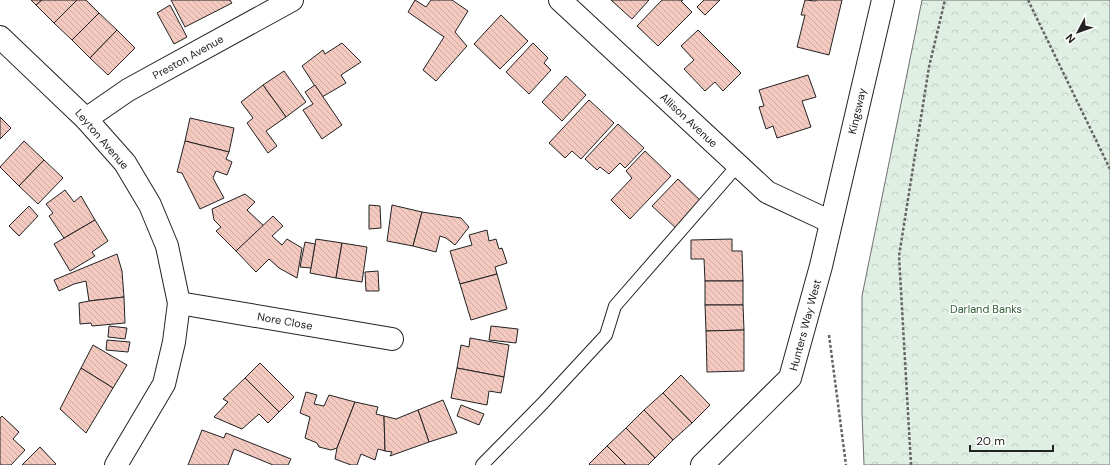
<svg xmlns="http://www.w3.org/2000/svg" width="1110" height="465" font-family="'DM Sans',sans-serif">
	<defs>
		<pattern id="park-crowns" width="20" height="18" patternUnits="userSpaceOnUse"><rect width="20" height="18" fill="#e0efe3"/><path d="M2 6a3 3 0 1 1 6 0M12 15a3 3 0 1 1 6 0" fill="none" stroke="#c0cdc2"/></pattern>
		<pattern id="building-back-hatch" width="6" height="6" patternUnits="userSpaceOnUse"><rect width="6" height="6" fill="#f3c9c0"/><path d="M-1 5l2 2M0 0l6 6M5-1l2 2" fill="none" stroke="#d0aca5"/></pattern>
	</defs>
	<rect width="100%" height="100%" fill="#fff"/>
	<path fill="url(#park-crowns)" stroke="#6f6f6f" d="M922,0H1110V465H864L862,413V296Z"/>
	<g fill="url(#building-back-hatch)" stroke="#222">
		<path d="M31,0H42L36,5Z"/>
		<path d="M42,0H77L54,23L36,5Z"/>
		<path d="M77,0H86L99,13L72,40L54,23Z"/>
		<path d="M171,0H230L232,3L185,27Z"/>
		<path d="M415,0L426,7L431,0H452L468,11L455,32L467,46L436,81L423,70L444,37L408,12Z"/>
		<path d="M611,0H649L632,19Z"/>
		<path d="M662,0H683L681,1L692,12L658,46L637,26Z"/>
		<path d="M704,0H720L705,15L697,7Z"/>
		<path d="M805,0L816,1V0H842L829,55L797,47L805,15H801Z"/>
		<path d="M170,5L187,37L174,44L157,13Z"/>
		<path d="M99,13L117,30L90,58L72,40Z"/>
		<path d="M501,15L528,41L500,69L474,44Z"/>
		<path d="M117,30L135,48L108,75L90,58Z"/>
		<path d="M698,30L741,73L723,91L715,82L705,91L684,69L694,60L681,46Z"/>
		<path d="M342,43L361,62L341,75L346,83L322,97L302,66L323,50L325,54Z"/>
		<path d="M533,43L548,58L544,63L551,70L529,94L506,72Z"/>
		<path d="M284,71L306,102L286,117L263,85Z"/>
		<path d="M808,75L816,97L802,101L811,127L777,138L773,126L766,129L759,107L764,106L759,90Z"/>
		<path d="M566,76L586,95L562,121L542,102Z"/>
		<path d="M263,85L286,117L266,131L277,146L268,153L247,123L253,118L241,102Z"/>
		<path d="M315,85L342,125L322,139L303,110L313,104L305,92Z"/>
		<path d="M589,100L614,123L581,159L572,151L565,158L549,143Z"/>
		<path d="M0,117L11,128L0,139Z"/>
		<path d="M190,118L234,128L229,152L185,141Z"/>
		<path d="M618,124L644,148L625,168L620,163L609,174L600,167L597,170L585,159Z"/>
		<path d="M24,141L44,160L19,186L0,167Z"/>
		<path d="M185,141L229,152L226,159L232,162L227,175L216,171L213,178L224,198L200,209L182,173L177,172Z"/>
		<path d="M645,151L671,176L630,219L611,200L632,178L626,171Z"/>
		<path d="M44,160L63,178L38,204L19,186Z"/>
		<path d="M678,179L703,203L678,230L652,206Z"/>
		<path d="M65,190L74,202L81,196L95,220L64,238L49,216L53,213L46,204Z"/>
		<path d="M245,194L255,202L247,210L264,226L236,251L216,231L221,227L214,220L212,209Z"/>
		<path d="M369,205L380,206L381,228L369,229Z"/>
		<path d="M392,205L422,212L413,246L387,241Z"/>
		<path d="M29,206L38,216L19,236L9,226Z"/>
		<path d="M422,212L461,218L469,227L455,245L446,238L440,236L436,252L413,246Z"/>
		<path d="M273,216L283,226L272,236L282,245L287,239L302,248L297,278L279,268L269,259L256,272L236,251Z"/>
		<path d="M95,220L108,241L92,252L95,256L70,271L54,244Z"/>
		<path d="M487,230L489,241L496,239L499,249L502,248L507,263L495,267L497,274L460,284L450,251L472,245L469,235Z"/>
		<path d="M316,239L342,243L336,278L310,273Z"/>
		<path d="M732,239V251H742L743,281H705L704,259H691V240Z"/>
		<path d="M305,242L315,244L311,268L300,267Z"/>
		<path d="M342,243L367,247L362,282L336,278Z"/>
		<path d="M117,254L122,271L124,297L89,301L86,281L74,284L59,291L54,280Z"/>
		<path d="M378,271L379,291H366L365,272Z"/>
		<path d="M497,274L507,309L471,320L460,284Z"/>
		<rect x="705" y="281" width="38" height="24"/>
		<path d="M124,297L125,323L92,326L91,323L80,324L79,303L89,301Z"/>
		<path d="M705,305H743L744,330L706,331Z"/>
		<path d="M109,326L127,328L125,339L108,337Z"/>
		<path d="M491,326L518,329L516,343L489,340Z"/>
		<path d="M744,330V371L707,372L706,331Z"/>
		<path d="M470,338L509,345L504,377L457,368L461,345L469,347Z"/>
		<path d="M107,340L130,342L128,352L106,350Z"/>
		<path d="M93,345L127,365L113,388L81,368Z"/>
		<path d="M260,363L294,397L279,412L245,378Z"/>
		<path d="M81,368L113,388L86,433L60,409Z"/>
		<path d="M457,368L504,377L501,393L489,391L487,405L451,398Z"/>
		<path d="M681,375L710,405L692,423L663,393Z"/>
		<path d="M245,378L279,412L268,423L259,414L242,429L214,417L228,402L223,399Z"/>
		<path d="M306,392L317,395L314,404L324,406L329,395L355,402L337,448L331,450L319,447L317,443L305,438L310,417L300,413Z"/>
		<path d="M663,393L692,423L673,440L644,410Z"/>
		<path d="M443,400L457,433L429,442L418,410Z"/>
		<path d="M355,402L378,407L376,414L384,416L385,451L378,449L375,460L361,454L357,465H351L335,459L337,448Z"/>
		<path d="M461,405L484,414L479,425L457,416Z"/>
		<path d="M418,410L429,442L390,456L392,452L385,451L384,416L396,419Z"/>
		<path d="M644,410L673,440L655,458L626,428Z"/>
		<path d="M2,416L19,432L13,439L25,450L11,465H0V418Z"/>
		<path d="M626,428L655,458L648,465H626L607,446Z"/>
		<path d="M202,430L224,438L226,433L291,459L288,465H273L234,449L228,465H188Z"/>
		<path d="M607,446L626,465H590L589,464Z"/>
		<path d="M40,447L56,464L54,465H22Z"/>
	</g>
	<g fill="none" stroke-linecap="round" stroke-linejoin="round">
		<defs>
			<path id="lane" d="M482,465L543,403L606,335L615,306L738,165"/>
			<g id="street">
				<path d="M560,0L767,192L831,222"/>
				<path d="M0,37L86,119L125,163L150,205L167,246L179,303L174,342L164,384L116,465"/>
				<path d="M86,119L128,90L292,0"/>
				<path d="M179,303L392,339"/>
				<path d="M702,465L790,378L821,266L883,0"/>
			</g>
		</defs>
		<use href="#lane" stroke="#222" stroke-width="14"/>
		<use href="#street" stroke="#222" stroke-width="24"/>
		<g stroke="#646464" stroke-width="2.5" stroke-dasharray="3 2" stroke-linecap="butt">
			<path d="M1028,0L1110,169"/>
			<path d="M829,335L846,465"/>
			<path d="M911,465L899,256L929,67L945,0"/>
		</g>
		<use href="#lane" stroke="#fff" stroke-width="12"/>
		<use href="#street" stroke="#fff" stroke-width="22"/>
	</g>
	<g text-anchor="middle" stroke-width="3" stroke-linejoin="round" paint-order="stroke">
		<g font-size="11" fill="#222" stroke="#fff">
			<text transform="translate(188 57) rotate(-29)" y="4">Preston Avenue</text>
			<text transform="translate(857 111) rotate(-77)" y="4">Kingsway</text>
			<text transform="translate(689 120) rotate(43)" y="4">Allison Avenue</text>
			<text transform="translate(102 139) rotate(49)" y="4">Leyton Avenue</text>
			<text transform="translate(285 321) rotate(10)" y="4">Nore Close</text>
			<text transform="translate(805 325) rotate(-75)" y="4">Hunters Way West</text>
		</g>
		<g font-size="11" fill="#2f5e38" stroke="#fff">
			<text x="986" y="313">Darland Banks</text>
		</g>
	</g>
	<g transform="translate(1078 32) rotate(229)" stroke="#ffffff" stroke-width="3" paint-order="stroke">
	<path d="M0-3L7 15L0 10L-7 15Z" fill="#222222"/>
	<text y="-6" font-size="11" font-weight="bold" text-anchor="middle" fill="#222222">N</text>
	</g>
	<path d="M970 445v6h83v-6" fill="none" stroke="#222222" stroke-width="2"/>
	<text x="976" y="445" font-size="12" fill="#222222" stroke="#ffffff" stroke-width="3" paint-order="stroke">20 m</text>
</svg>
